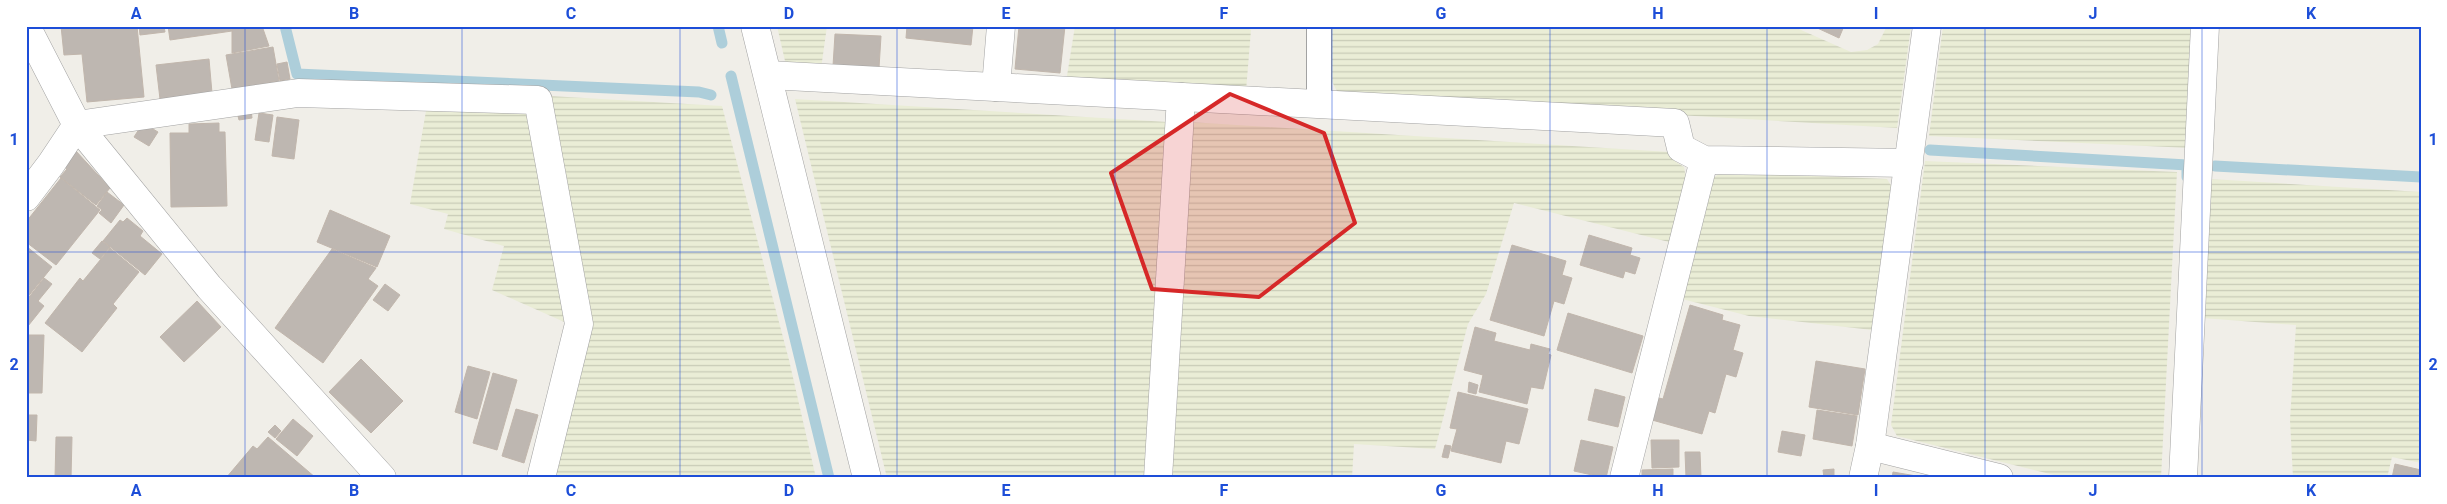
<svg xmlns="http://www.w3.org/2000/svg" width="2447" height="504" font-family="Roboto,sans-serif">
	<defs>
		<pattern id="farmland-rules" width="6" height="5" patternUnits="userSpaceOnUse" patternTransform="scale(1.25)"><rect width="6" height="5" fill="#eaedd6"/><path d="M0 2.5h6" fill="none" stroke="#c8cbb7"/></pattern>
	</defs>
	<rect width="100%" height="100%" fill="#f0eee8"/>
	<g fill="url(#farmland-rules)">
		<path d="M777,26H827L821,69L793,66L785,61Z"/>
		<path d="M1075,26H1242L1251,30L1246,91L1066,82Z"/>
		<path d="M1331,26H1792L1851,52L1867,50L1878,44L1886,28L1911,27L1897,128L1339,95L1329,76Z"/>
		<path d="M1943,26H2195L2190,148L1929,136Z"/>
		<path d="M550,96L722,106L789,360L816,478H553L585,341Z"/>
		<path d="M795,99L1168,122L1150,478H887Z"/>
		<path d="M427,105L528,108L571,325L492,290L504,246L444,229L448,214L410,204Z"/>
		<path d="M1190,122L1670,152L1676,162L1684,167L1687,184L1673,243L1514,203L1486,294L1468,324L1435,449L1354,444L1352,478H1168Z"/>
		<path d="M1925,161L2177,172L2161,478H2066L1897,436L1891,425Z"/>
		<path d="M1722,172L1887,179L1892,187L1872,330L1749,316L1682,299L1713,178Z"/>
		<path d="M2211,179L2421,192V463L2392,457L2387,478H2293L2290,420L2296,325L2202,318Z"/>
	</g>
	<g fill="none" stroke-linecap="round" stroke-linejoin="round">
		<g stroke="#adceda" stroke-width="11">
			<path d="M285,26L297,74L699,92L711,95"/>
			<path d="M718,26L722,43"/>
			<path d="M731,76L829,478"/>
			<path d="M1930,150L2187,165V177"/>
			<path d="M2215,166L2421,177"/>
		</g>
	</g>
	<g fill="#beb7b1" stroke="#c1b6ac">
		<path d="M61,26H137L144,97L87,102L82,54L64,55Z"/>
		<path d="M139,26H164L165,32L140,35Z"/>
		<path d="M168,26H231L232,31L170,40Z"/>
		<path d="M232,26H262L269,46L232,53Z"/>
		<path d="M907,26H973L971,45L906,38Z"/>
		<path d="M1019,26H1065L1060,73L1015,69Z"/>
		<path d="M1813,26H1844L1839,38Z"/>
		<path d="M835,34L881,36L879,68L833,66Z"/>
		<path d="M273,47L279,81L232,89L226,55Z"/>
		<path d="M209,59L212,93L160,99L156,65Z"/>
		<path d="M287,62L290,79L280,81L277,64Z"/>
		<path d="M251,109L252,118L239,120L237,112Z"/>
		<path d="M259,113L273,115L269,142L255,140Z"/>
		<path d="M277,117L299,120L294,159L272,156Z"/>
		<path d="M143,123L158,132L149,146L134,137Z"/>
		<path d="M219,123V132H225L227,206L171,207L170,133H189V124Z"/>
		<path d="M75,150L110,188L96,205L60,177L67,169L63,166Z"/>
		<path d="M61,178L100,210L56,265L26,242V222Z"/>
		<path d="M107,192L124,205L111,223L99,213L102,210L97,206Z"/>
		<path d="M330,210L390,236L377,267L317,242Z"/>
		<path d="M127,218L143,231L140,236L162,254L145,275L103,241L120,220L123,222Z"/>
		<path d="M1589,235L1632,248L1630,255L1640,258L1635,274L1625,271L1623,278L1580,265Z"/>
		<path d="M102,241L110,247L100,259L92,253Z"/>
		<path d="M1512,245L1566,261L1562,275L1572,278L1564,304L1554,301L1544,336L1490,320Z"/>
		<path d="M26,246L52,267L26,299Z"/>
		<path d="M110,248L139,272L113,304L117,308L82,352L45,323L80,278L83,281Z"/>
		<path d="M332,249L376,268L368,279L378,286L323,363L275,328Z"/>
		<path d="M44,278L52,284L38,301L44,306L28,326L26,324V301Z"/>
		<path d="M385,284L400,295L388,311L373,300Z"/>
		<path d="M197,301L221,327L184,362L160,337Z"/>
		<path d="M1690,305L1723,315L1722,320L1740,325L1733,350L1743,353L1736,377L1726,374L1715,413L1709,411L1702,434L1652,420L1659,398L1663,399Z"/>
		<path d="M1568,313L1643,336L1632,373L1557,350Z"/>
		<path d="M1475,327L1496,333L1494,341L1530,350L1531,344L1550,349L1548,354L1551,355L1543,389L1531,387L1527,404L1479,392L1483,375L1464,370Z"/>
		<path d="M26,335H44L42,393H26Z"/>
		<path d="M361,359L403,401L371,433L329,392Z"/>
		<path d="M1816,361L1865,369L1858,415L1809,407Z"/>
		<path d="M468,366L490,372L477,419L455,412Z"/>
		<path d="M493,373L517,380L497,450L473,443Z"/>
		<path d="M1469,382L1478,385L1476,394L1468,392Z"/>
		<path d="M1595,389L1625,397L1618,427L1588,420Z"/>
		<path d="M1458,392L1528,409L1519,444L1506,441L1501,463L1451,451L1457,429L1450,428Z"/>
		<path d="M26,399V415H37L36,441L26,440Z"/>
		<path d="M516,409L538,415L524,463L502,456Z"/>
		<path d="M1817,410L1857,416L1852,446L1813,439Z"/>
		<path d="M293,419L313,436L297,456L276,439Z"/>
		<path d="M275,425L281,431L275,438L268,432Z"/>
		<path d="M1782,431L1805,435L1801,456L1778,452Z"/>
		<path d="M56,437H72L71,478H55Z"/>
		<path d="M268,437L316,478H226L253,446L257,449Z"/>
		<path d="M1581,440L1613,447L1606,478L1574,471Z"/>
		<path d="M1651,440H1679V467L1652,468Z"/>
		<path d="M1445,445L1451,446L1448,458L1442,457Z"/>
		<path d="M1685,452H1700L1701,478H1686Z"/>
		<path d="M2395,464L2421,470V478H2392Z"/>
		<path d="M1673,469V478H1642V470Z"/>
		<path d="M1834,469V478H1824L1823,470Z"/>
		<path d="M1893,472L1928,478H1888H1892Z"/>
	</g>
	<g fill="none" stroke-linecap="round" stroke-linejoin="round">
		<defs>
			<path id="service" d="M1319,104V26"/>
			<g id="minor">
				<path d="M26,26L77,125L209,287L382,478"/>
				<path d="M768,75L1675,123L1681,148L1704,160L1909,163"/>
				<path d="M996,87L1001,26"/>
				<path d="M26,197L51,164L77,125L298,93L538,100L579,324L541,478"/>
				<path d="M1870,446L1999,478"/>
				<path d="M1158,478L1181,97"/>
				<path d="M1624,478L1704,160"/>
				<path d="M1863,478L1870,446L1927,26"/>
				<path d="M2183,478L2205,26"/>
			</g>
			<path id="tertiary" d="M755,26L867,478"/>
		</defs>
		<use href="#service" stroke="#a2a2a2" stroke-width="26"/>
		<use href="#minor" stroke="#a2a2a2" stroke-width="29"/>
		<use href="#tertiary" stroke="#a2a2a2" stroke-width="29"/>
		<use href="#service" stroke="#fff" stroke-width="24"/>
		<use href="#minor" stroke="#fff" stroke-width="28"/>
		<use href="#tertiary" stroke="#fff" stroke-width="28"/>
	</g>
	<path fill="#d62828" fill-opacity="0.2" stroke="#d62828" stroke-width="4" stroke-linejoin="round" d="M1230,94L1324,133L1355,223L1259,297L1152,289L1111,173Z"/>
	<path fill="none" stroke="#1d4ed8" stroke-width="1" stroke-opacity="0.55" d="M245,26V478M462,26V478M680,26V478M897,26V478M1115,26V478M1332,26V478M1550,26V478M1767,26V478M1985,26V478M2202,26V478M26,252H2421"/>
	<rect width="2447" height="504" fill="none" stroke="#ffffff" stroke-width="55"/>
	<rect x="28" y="28" width="2392" height="448" fill="none" stroke="#1d4ed8" stroke-width="2"/>
	<g font-size="16" text-anchor="middle" font-weight="bold" fill="#1d4ed8">
		<text x="136" y="19">A</text>
		<text x="354" y="19">B</text>
		<text x="571" y="19">C</text>
		<text x="789" y="19">D</text>
		<text x="1006" y="19">E</text>
		<text x="1224" y="19">F</text>
		<text x="1441" y="19">G</text>
		<text x="1658" y="19">H</text>
		<text x="1876" y="19">I</text>
		<text x="2093" y="19">J</text>
		<text x="2311" y="19">K</text>
		<text x="14" y="145">1</text>
		<text x="2433" y="145">1</text>
		<text x="14" y="370">2</text>
		<text x="2433" y="370">2</text>
		<text x="136" y="496">A</text>
		<text x="354" y="496">B</text>
		<text x="571" y="496">C</text>
		<text x="789" y="496">D</text>
		<text x="1006" y="496">E</text>
		<text x="1224" y="496">F</text>
		<text x="1441" y="496">G</text>
		<text x="1658" y="496">H</text>
		<text x="1876" y="496">I</text>
		<text x="2093" y="496">J</text>
		<text x="2311" y="496">K</text>
	</g>
</svg>
